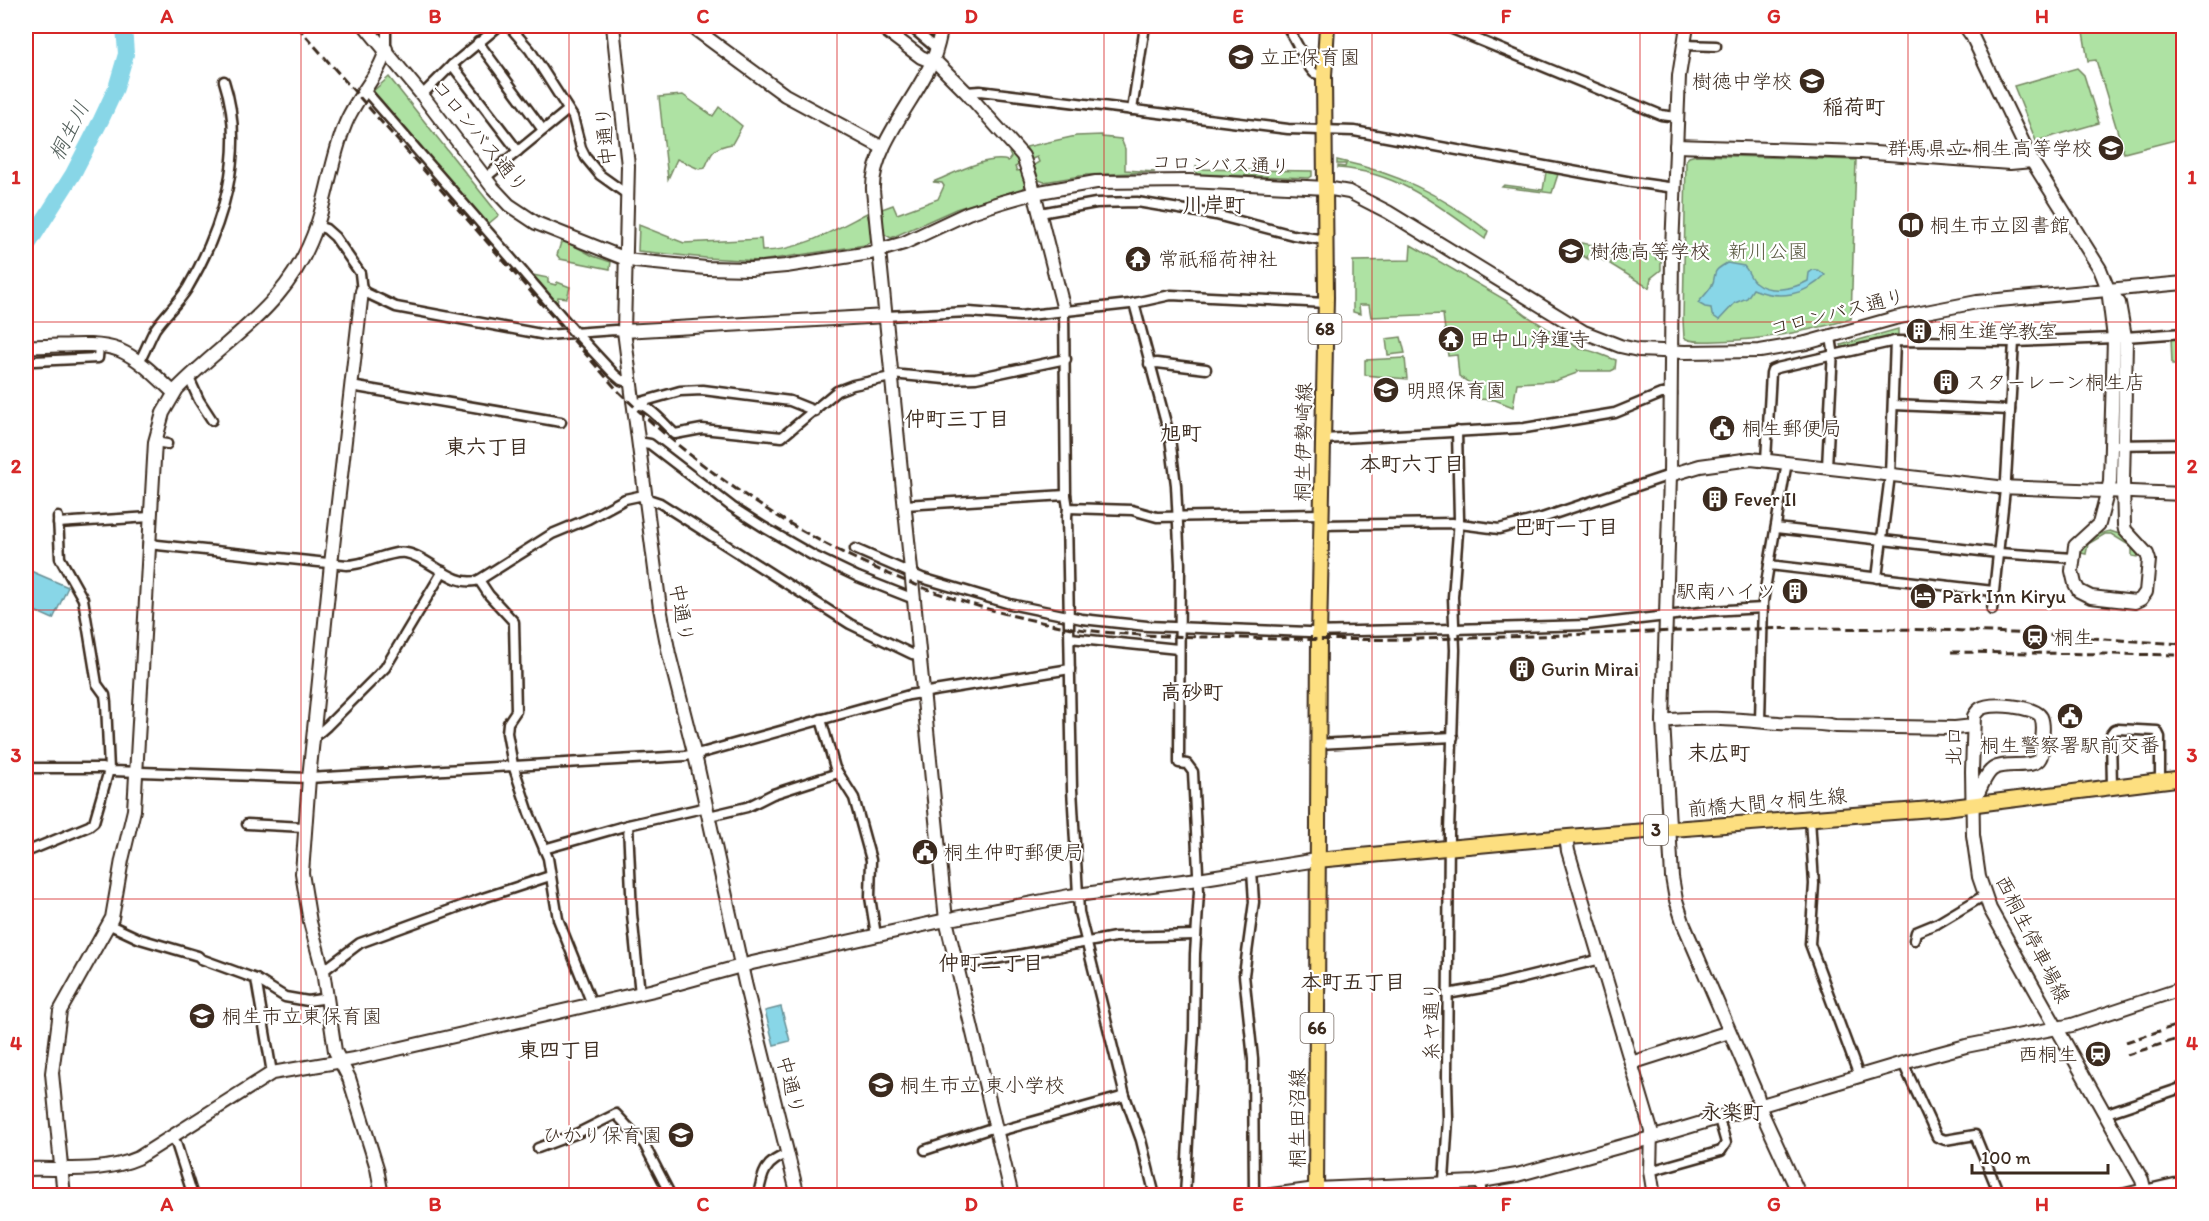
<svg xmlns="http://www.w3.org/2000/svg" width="2209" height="1221" font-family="Itim,'Klee One',sans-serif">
	<rect width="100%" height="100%" fill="#fff"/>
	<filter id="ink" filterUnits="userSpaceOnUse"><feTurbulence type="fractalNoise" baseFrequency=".0167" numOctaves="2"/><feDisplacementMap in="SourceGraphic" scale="12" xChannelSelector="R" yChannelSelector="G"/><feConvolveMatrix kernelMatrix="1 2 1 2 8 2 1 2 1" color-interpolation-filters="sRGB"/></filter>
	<g filter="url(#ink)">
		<g fill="#aee2a3" stroke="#748660" stroke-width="1.5">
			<path d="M2082,26H2183V138L2124,153L2096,60L2088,61Z"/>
			<path d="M2077,68L2084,75L2099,123L2036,141L2014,86Z"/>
			<path d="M389,77L499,215L487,225L372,92Z"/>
			<path d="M683,95L713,116L719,107L742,126L732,144C714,147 712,151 705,168L699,169L677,159L668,179L659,97Z"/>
			<path d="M1102,135V137L1121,139L1125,149V170L1155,172L1086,175L1044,182L1039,180L1034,165L1039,162L1037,157L1032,159L1026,147L1076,136Z"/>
			<path d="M1011,151L1020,164L1015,167L1017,171L1022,170L1026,183L1023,188L956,209L891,238L884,234L871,237V242L865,245L760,261L706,258L638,251L639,225L684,243L761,239L762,251C800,251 834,230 867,213L869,221L883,217L882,209L893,205L897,214L938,199L944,186L942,183L933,182C953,174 987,155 1008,161L1011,157L1009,153Z"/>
			<path d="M1696,155L1856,160L1851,319C1806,332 1763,340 1717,341C1706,341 1693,343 1684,338L1683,320L1686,160L1689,157Z"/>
			<path d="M1337,160C1397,173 1438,193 1488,231L1485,239C1438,205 1398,172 1338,168V166L1345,167L1346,164H1337Z"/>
			<path d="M1196,165L1198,169L1312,171V176L1309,178L1198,174L1196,173Z"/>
			<path d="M1546,172L1558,174L1552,193L1502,187L1504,185L1543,190Z"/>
			<path d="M562,239L593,256L611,262L610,269L560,259L557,255Z"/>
			<path d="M1581,243L1611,248L1612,254L1606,262L1592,254L1587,256L1588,259L1575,251Z"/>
			<path d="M1411,245L1509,302L1527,316L1580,349C1592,349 1605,357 1616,360L1615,369L1611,371H1577V373L1555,381L1517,383L1513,407L1495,400L1477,399V388L1459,376L1457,355L1448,356L1443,314L1371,317L1369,305H1359L1360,314L1353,312V261L1410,260Z"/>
			<path d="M1619,249L1656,255V260L1658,254L1661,258V270L1651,278L1649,288L1610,264Z"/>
			<path d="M533,275L548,278V283L556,285L557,282L570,287L567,298L558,297L557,305L532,277Z"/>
			<path d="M1898,329V336L1843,349L1841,345Z"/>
			<path d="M2183,336V365H2172L2171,337Z"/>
			<path d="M1401,337L1405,353L1388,355L1386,339Z"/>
			<path d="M1405,358L1407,379L1365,375V360Z"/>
			<path d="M2110,531L2122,535L2139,553L2137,557L2132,556V547L2111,534H2105L2088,544L2086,554L2081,553C2085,542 2098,533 2110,531Z"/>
		</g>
		<g fill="#88d6e7" stroke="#699197" stroke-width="1.5">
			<path d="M1727,263L1744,266C1749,271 1750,279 1755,282C1769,294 1793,289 1808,281L1809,273C1814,267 1820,270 1825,275C1805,296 1779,300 1753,289L1747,298L1735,303L1719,320L1712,315L1711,308L1705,307L1698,303C1702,298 1708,292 1711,287C1719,272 1708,274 1727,263Z"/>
			<path d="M26,569L68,587L53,619L26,607Z"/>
			<path d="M781,1007L790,1041L774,1045L765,1011Z"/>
		</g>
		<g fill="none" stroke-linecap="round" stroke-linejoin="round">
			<path stroke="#88d6e7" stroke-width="16" d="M26,248L73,174L101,120L116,88L126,54L124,26"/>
			<defs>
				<g id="street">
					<path d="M509,26L530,50L573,117L581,148L586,158L600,175L628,195"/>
					<path d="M910,26L937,49"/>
					<path d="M1287,26L1310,68L1314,73L1324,76"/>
					<path d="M1445,26L1661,115L1677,117"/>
					<path d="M478,42L543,130"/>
					<path d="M1683,45L1716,46"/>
					<path d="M386,49V26"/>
					<path d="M452,65L518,151"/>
					<path d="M364,89L576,333L614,374L621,380L630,383"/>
					<path d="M966,92L980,91L1288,129L1354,131L1632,182L1675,188"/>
					<path d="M422,95L452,65L499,26"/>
					<path d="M1132,110L1145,26"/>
					<path d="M485,178L568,110"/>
					<path d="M1040,213L1096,203L1137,202L1216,215L1293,235L1325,240"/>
					<path d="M317,226L326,229L335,237L360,273L362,291L396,307L546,335L615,330L624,331"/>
					<path d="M1134,303L1170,438L1176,485L1180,564L1179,758V763L1187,764L1193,772L1199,892L1195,954L1194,1030L1185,1196"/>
					<path d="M1064,310L1066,495"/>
					<path d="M886,316L969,312L1020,316L1130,304L1171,295L1326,303"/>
					<path d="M2125,337L2184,333"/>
					<path d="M34,361L98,358L99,346"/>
					<path d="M139,362C145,352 149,340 155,329C165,315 178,303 187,289C223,228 247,151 224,81"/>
					<path d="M1149,364L1157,363L1206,369"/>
					<path d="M891,374L945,379L976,378L1066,359"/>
					<path d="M189,378L199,400L212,420"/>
					<path d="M351,386L561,422"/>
					<path d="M632,402C649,404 663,423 675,434L702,429L782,437L837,391L853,385L891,377"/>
					<path d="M638,403L680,391L703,390L790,401L815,411"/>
					<path d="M1894,405L2010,410"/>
					<path d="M1324,439L1525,428L1615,413L1661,394H1672"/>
					<path d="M155,442L167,444"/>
					<path d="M638,442L650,444L732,507L765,528L812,555L858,577L914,599"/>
					<path d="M2111,445L2184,444"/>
					<path d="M1766,460L1771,373L1772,370L1777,368L1895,341L2014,342L2114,338"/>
					<path d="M1787,462L1769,565L1993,591"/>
					<path d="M1827,467L1833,350L1831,337"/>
					<path d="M905,505L1066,495L1068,508L1132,510L1157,517L1321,514"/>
					<path d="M1068,508L1067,516L1072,789L1079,912L1125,1096L1141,1140L1155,1196"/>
					<path d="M58,523L150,517"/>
					<path d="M1321,525L1452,523L1499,529L1542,518L1670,475"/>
					<path d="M1776,528L1998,553L2073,558"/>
					<path d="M148,544L347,565C367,565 390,550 406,553C430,557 454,589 479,580L552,534L588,519L625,499L639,496L660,503L850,624L912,654L919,655"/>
					<path d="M855,549L922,578L1010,604L1082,619L1147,626L1309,632L1454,629L1588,625L1710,611L1763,608"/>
					<path d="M1877,578L1890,475L1895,341"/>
					<path d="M479,580L489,595L514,622L516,711L508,723L507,733L513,765L529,813L548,858L558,919L592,1004"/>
					<path d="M1992,610L2006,480L2014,342"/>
					<path d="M1070,638L1178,649"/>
					<path d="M821,719L835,768L854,798L871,860L870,897L876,935"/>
					<path d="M1760,721L1763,602L1769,565"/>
					<path d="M314,733H319L327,726L385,668L443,571"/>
					<path d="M1318,744L1453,737"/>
					<path d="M26,768H102L112,771L309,778L685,756L705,752L909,695L1070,669"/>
					<path d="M2112,787L2111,734L2114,730L2118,729L2157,731L2160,737V781"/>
					<path d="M709,816L747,807L773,794L838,773"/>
					<path d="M1810,818L1814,884L1810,944L1859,1076"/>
					<path d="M247,824L304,827"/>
					<path d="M628,825L632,914L640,994"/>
					<path d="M544,849L628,825L707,807"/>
					<path d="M26,852L89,826L94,822L109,770L106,703L105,695L97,684L83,599L60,558L58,517"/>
					<path d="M1252,871L1254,902L1244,975L1253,1059L1254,1196"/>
					<path d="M110,925L140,939L198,956L201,959L256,979L285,997L308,1001L328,998"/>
					<path d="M1914,940L1916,932L1938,923L1985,895"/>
					<path d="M957,966L1115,937L1196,935"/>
					<path d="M323,971L360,943L483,898L550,876"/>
					<path d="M256,979L272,1073"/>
					<path d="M1447,994L1487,987L1601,959"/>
					<path d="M1903,1063L1937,1137L1945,1140L1975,1135L2000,1196"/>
					<path d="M2104,1114L2184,1087"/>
					<path d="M996,1132L1125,1096"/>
					<path d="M172,1136L176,1143L193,1196"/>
					<path d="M538,1148L578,1133L616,1114L644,1144L671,1196"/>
					<path d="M925,1150L995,1127"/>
					<path d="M1650,1171L1721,1151L1726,1143L1719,1119"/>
					<path d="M1480,1181L1482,1196"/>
					<path d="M2145,1190L2184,1181"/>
					<path d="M758,1196C762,1174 765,1161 788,1154"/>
					<path d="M1443,1196L1448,1119L1447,1077L1449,832L1455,650L1453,597L1459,519L1457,431"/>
				</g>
				<g id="secondary">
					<path d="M365,26L422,95L493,188L509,205L536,223L626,259L635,261L706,268L751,269L786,266L870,253L904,243L968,213L1002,202L1034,193L1096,182L1189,181L1326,188L1349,192L1388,212L1584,332L1620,346L1638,350L1685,352L1760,351L1806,343L1895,318L1977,302L2184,283"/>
					<path d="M613,26L628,166L624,331L660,608L669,654L697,764L745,983L798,1196"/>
					<path d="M691,26L785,95L883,148"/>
					<path d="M880,26L921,57L938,64L966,92L1023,156L1031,180L1064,310"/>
					<path d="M942,26C939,39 937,53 930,66C913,102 871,150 873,190L946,920L1012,1196"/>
					<path d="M1687,26L1679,76L1672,249L1670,475L1663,721L1672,877L1676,900L1684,925L1757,1095L1762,1113L1800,1196"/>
					<path d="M1965,26L1972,36L2032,161L2100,269L2108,289L2114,338L2110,482L2099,524L2075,546L2072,571L2075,584L2079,591L2091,597L2135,602L2141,599L2146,592L2149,560L2147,554L2125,530L2124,525L2123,482L2126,342L2119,303L2108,289"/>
					<path d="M1676,146L1861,152L2010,163L2032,161"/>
					<path d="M362,291L331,564L309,778L302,873L310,922L323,971L335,1051L349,1078L377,1168L382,1196"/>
					<path d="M624,331L886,316"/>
					<path d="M26,346C54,348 93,340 119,350C140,359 158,378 174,393"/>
					<path d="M1670,475L1700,466L1751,459L1998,487L2184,494"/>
					<path d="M1663,721C1701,716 1741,720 1779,723C1798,724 1816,722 1835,726L1955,728L1973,726"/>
					<path d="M1973,805C1978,795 1984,775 1993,769C2005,761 2034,770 2040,758C2043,753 2042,745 2042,740C2043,733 2044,724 2041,717C2035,706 1990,702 1980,709C1977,711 1976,713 1974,716L1972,771L1973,835L1979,877L1990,909L2142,1180L2146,1196"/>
					<path d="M1566,837L1568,851L1651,1130L1650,1171L1654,1196"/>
					<path d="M1631,1063L1729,1032"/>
					<path d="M26,1169C63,1168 104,1173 138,1158L272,1073L354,1059L654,990L752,963L955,918L1069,896L1198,879L1317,860"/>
					<path d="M64,1196L52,1073L60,1011L112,918L122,860L134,810L155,442L163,413L177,389C232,333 290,306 317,225C328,192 332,157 345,125C355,98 380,75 386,49"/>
					<path d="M1264,1196L1316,1189L1475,1182L1517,1175L1651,1138L1903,1063L1966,1046L2072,1025L2184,988"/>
					<path d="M2120,1196L2145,1190"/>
				</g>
				<g id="primary">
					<path d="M1317,860L1555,838L1945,808L2184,778"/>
					<path d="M1316,1196L1319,638L1326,297L1324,76L1327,26"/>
				</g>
			</defs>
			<use href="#street" stroke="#3b2a1e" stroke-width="13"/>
			<use href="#secondary" stroke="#3b2a1e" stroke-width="16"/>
			<use href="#primary" stroke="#3b2a1e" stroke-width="18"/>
			<use href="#street" stroke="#fff" stroke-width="8"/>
			<use href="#secondary" stroke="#fff" stroke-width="12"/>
			<use href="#primary" stroke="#fddf80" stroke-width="14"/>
			<g stroke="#3b2a1e" stroke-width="3" stroke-dasharray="9 4.5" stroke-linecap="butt">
				<path d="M297,26L619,392C741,511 892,595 1061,626C1120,637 1181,636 1241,638C1397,643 1553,635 1708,630C1809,627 1911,628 2012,633C2069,636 2126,641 2184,644"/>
				<path d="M1951,652L2184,655"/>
				<path d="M2126,1042L2184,1023"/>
				<path d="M2127,1055L2184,1037"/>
			</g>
		</g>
	</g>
	<path fill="none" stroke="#d62828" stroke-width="1.5" stroke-opacity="0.55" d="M301,26V1196M569,26V1196M837,26V1196M1104,26V1196M1372,26V1196M1640,26V1196M1908,26V1196M26,322H2184M26,610H2184M26,899H2184"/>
	<defs>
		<symbol id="school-disc" viewBox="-11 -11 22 22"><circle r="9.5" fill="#3b2a1e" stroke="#fff"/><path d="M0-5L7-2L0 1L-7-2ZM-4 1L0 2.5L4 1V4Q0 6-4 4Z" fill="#fff"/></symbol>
		<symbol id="library-disc" viewBox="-11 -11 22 22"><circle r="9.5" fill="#3b2a1e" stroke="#fff"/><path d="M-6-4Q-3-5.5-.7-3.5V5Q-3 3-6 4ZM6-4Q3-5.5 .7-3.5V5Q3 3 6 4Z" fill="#fff"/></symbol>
		<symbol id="temple-disc" viewBox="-11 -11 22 22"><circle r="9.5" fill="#3b2a1e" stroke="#fff"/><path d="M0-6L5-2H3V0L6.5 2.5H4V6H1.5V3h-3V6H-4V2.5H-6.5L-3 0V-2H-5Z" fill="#fff"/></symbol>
		<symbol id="building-disc" viewBox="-11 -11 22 22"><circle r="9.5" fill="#3b2a1e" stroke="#fff"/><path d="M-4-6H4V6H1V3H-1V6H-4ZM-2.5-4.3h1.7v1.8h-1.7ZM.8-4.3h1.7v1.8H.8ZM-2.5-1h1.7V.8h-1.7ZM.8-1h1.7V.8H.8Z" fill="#fff"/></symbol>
		<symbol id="civic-disc" viewBox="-11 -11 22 22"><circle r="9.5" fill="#3b2a1e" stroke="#fff"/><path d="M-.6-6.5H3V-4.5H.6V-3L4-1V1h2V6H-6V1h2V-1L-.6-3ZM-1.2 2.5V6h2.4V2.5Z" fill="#fff"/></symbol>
		<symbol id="hotel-disc" viewBox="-11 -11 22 22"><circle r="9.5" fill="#3b2a1e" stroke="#fff"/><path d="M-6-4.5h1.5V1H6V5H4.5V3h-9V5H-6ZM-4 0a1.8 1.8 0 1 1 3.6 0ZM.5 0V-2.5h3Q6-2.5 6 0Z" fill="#fff"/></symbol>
		<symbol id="station-disc" viewBox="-11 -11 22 22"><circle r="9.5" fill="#3b2a1e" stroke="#fff"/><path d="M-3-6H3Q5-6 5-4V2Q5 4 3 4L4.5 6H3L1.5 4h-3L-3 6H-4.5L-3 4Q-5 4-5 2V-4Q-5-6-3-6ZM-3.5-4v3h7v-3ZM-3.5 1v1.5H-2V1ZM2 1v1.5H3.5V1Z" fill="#fff"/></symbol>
	</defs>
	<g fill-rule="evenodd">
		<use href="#school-disc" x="1226" y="42" width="30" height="30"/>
		<use href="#school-disc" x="1797" y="66" width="30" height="30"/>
		<use href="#school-disc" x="2096" y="133" width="30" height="30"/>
		<use href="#library-disc" x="1896" y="210" width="30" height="30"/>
		<use href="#school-disc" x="1556" y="236" width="30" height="30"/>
		<use href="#temple-disc" x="1123" y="244" width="30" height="30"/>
		<use href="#building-disc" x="1904" y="316" width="30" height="30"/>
		<use href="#temple-disc" x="1436" y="324" width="30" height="30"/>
		<use href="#building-disc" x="1931" y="367" width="30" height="30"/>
		<use href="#school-disc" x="1371" y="375" width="30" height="30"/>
		<use href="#civic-disc" x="1707" y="413" width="30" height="30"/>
		<use href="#building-disc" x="1700" y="484" width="30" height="30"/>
		<use href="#building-disc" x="1780" y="576" width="30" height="30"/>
		<use href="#hotel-disc" x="1908" y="581" width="30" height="30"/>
		<use href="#station-disc" x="2020" y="622" width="30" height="30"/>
		<use href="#building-disc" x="1507" y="654" width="30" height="30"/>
		<use href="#civic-disc" x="2055" y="701" width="30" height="30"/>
		<use href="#civic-disc" x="910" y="837" width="30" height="30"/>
		<use href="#school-disc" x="187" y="1001" width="30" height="30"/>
		<use href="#station-disc" x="2083" y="1039" width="30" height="30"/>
		<use href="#school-disc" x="866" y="1070" width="30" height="30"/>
		<use href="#school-disc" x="666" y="1120" width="30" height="30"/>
	</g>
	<g text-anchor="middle" stroke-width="4.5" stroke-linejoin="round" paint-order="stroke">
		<g fill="#fff" stroke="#766a62" stroke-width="1.5">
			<rect x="1308.5" y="314" width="33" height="30" rx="4.5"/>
			<rect x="1644" y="815" width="24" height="30" rx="4.5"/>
			<rect x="1300.5" y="1013" width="33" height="30" rx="4.5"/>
		</g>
		<g font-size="18" font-weight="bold" fill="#3b2a1e">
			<text x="1325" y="335">68</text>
			<text x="1656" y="836">3</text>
			<text x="1317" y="1034">66</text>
		</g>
		<g font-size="20" fill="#3b2a1e" stroke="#fff" text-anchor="start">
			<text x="1260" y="64">立正保育園</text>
			<text x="1792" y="88" text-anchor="end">樹徳中学校</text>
			<text x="2092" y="155" text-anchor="end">群馬県立 桐生高等学校</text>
			<text x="1930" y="232">桐生市立図書館</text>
			<text x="1590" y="258">樹徳高等学校</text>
			<text x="1158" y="266">常祇稲荷神社</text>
			<text x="1938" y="338">桐生進学教室</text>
			<text x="1470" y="346">田中山浄運寺</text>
			<text x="1966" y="389">スターレーン桐生店</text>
			<text x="1406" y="397">明照保育園</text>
			<text x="1742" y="435">桐生郵便局</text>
			<text x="1734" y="506">Fever II</text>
			<text x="1776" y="598" text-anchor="end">駅南ハイツ</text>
			<text x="1942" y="603">Park Inn Kiryu</text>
			<text x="2054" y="644">桐生</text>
			<text x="1541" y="676">Gurin Mirai</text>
			<text x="2070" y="752" text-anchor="middle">桐生警察署駅前交番</text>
			<text x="944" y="859">桐生仲町郵便局</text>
			<text x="222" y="1023">桐生市立東保育園</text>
			<text x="2078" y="1061" text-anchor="end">西桐生</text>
			<text x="900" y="1092">桐生市立 東小学校</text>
			<text x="662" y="1142" text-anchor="end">ひかり保育園</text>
		</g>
		<g font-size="20" fill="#3b2a1e" stroke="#fff">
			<text transform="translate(480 136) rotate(51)" y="7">コロンバス通り</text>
			<text transform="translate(605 136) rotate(-95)" y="7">中通り</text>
			<text transform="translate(1221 164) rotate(2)" y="7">コロンバス通り</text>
			<text transform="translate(1837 312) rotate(-14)" y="7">コロンバス通り</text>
			<text transform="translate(1303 442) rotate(-89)" y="7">桐生伊勢崎線</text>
			<text transform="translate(682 613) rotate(80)" y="7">中通り</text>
			<text transform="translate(1954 746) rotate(-88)" y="7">北口</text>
			<text transform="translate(1767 802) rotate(-5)" y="7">前橋大間々桐生線</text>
			<text transform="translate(2033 939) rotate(63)" y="7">西桐生停車場線</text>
			<text transform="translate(1431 1021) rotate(-90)" y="7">糸ヤ通り</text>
			<text transform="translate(791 1085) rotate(76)" y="7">中通り</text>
			<text transform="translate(1297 1118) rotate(-90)" y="7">桐生田沼線</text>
		</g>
		<g font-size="20" fill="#58583f" stroke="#fff">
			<text x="1768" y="258">新川公園</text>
		</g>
		<g font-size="21" font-weight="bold" fill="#3b2a1e" stroke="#fff">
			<text x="1854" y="114">稲荷町</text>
			<text x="1214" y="212">川岸町</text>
			<text x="957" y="426">仲町三丁目</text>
			<text x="1181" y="440">旭町</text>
			<text x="487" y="454">東六丁目</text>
			<text x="1412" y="471">本町六丁目</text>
			<text x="1566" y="534">巴町一丁目</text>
			<text x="1192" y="699">高砂町</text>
			<text x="1719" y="760">末広町</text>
			<text x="991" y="970">仲町二丁目</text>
			<text x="1353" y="989">本町五丁目</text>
			<text x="560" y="1057">東四丁目</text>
			<text x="1732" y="1119">永楽町</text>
		</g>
		<g font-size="21" font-style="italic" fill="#525e5a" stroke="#fff">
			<text transform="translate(69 131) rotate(-63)" y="7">桐生川</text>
		</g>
	</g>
	<rect width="2209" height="1221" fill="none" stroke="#fff" stroke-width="66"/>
	<path d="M1972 1164v9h136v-9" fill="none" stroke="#3b2a1e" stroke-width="3"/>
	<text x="1981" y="1164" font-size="18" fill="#3b2a1e" stroke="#ffffff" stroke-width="4.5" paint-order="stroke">100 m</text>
	<rect x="33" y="33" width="2143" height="1155" fill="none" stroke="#d62828" stroke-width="2"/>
	<g font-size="20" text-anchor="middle" font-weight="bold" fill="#d62828">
		<text x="167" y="23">A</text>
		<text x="435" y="23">B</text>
		<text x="703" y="23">C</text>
		<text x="971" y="23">D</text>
		<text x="1238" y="23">E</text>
		<text x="1506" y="23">F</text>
		<text x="1774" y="23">G</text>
		<text x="2042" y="23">H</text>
		<text x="16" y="184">1</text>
		<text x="2192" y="184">1</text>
		<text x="16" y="473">2</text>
		<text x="2192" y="473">2</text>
		<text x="16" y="762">3</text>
		<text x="2192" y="762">3</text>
		<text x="16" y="1050">4</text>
		<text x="2192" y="1050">4</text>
		<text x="167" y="1211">A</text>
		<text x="435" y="1211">B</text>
		<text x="703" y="1211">C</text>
		<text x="971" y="1211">D</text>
		<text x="1238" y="1211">E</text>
		<text x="1506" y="1211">F</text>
		<text x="1774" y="1211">G</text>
		<text x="2042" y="1211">H</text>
	</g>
</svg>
